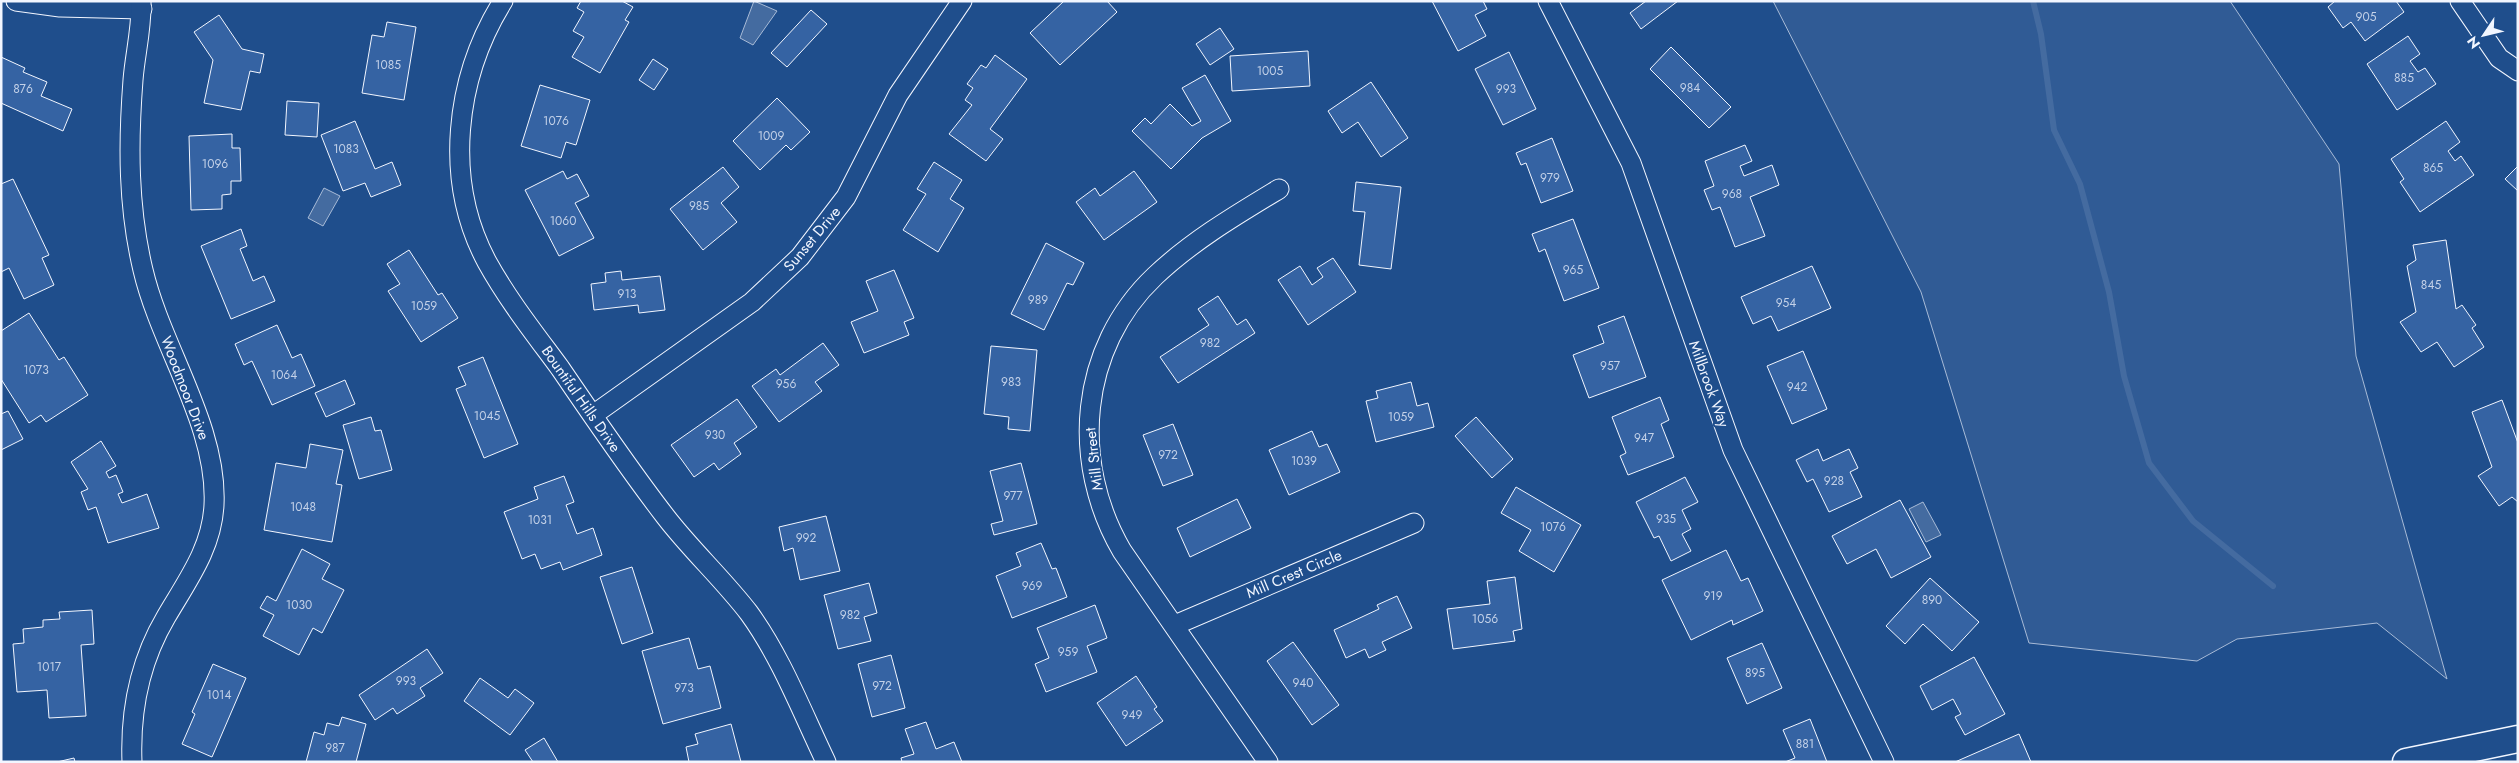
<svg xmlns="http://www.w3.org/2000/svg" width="2519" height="763" font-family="Jost,sans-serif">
	<rect width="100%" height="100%" fill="#1f4e8c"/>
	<path fill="#305b95" stroke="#a8bbd7" d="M1773,1H2230L2339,164L2356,356L2447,679L2377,623L2237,639L2197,661L2029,643L1921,292Z"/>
	<g fill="#446ba0" stroke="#a8bbd7">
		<path d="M754,1L777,11L753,45L740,38Z"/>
		<path d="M324,188L340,196L323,226L308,218Z"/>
		<path d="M1923,502L1941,535L1926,542L1909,509Z"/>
	</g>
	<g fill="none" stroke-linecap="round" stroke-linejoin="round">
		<path stroke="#446ba0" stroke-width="6" d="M2033,1L2041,34L2054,130L2080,184L2109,292L2124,376L2149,463L2193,521L2273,586"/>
	</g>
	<g fill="#3563a3" stroke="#f2f6ff">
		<path d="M581,1H622L633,7L625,20L629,22L600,73L572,57L584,37L573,31L584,12L577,8Z"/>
		<path d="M1064,1H1107L1117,12L1060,65L1030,33Z"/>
		<path d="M1432,1H1483L1487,9L1475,15L1486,36L1458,51Z"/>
		<path d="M1646,1H1678L1641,29L1630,13Z"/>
		<path d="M2335,1H2396L2404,12L2365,41L2351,22L2343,28L2328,7Z"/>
		<path d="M811,10L827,24L787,67L771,53Z"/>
		<path d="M219,15L242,49L264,54L260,73L250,71L241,110L204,103L213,60L194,32Z"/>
		<path d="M387,22L416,27L404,100L362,93L372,35L384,37Z"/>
		<path d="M1220,28L1234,49L1210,65L1196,44Z"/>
		<path d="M2408,36L2420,54L2410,61L2418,72L2425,68L2436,84L2397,110L2367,64Z"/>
		<path d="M1671,47L1731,107L1709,128L1650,69Z"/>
		<path d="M1308,51L1310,86L1232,91L1230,56Z"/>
		<path d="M1509,52L1536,109L1503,125L1475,69Z"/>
		<path d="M995,55L1027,79L990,129L1003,139L986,161L949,134L972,105L965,100L973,88L967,84L981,65L986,68Z"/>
		<path d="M1,57L25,68L23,72L47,82L41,96L72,109L63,131L1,103Z"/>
		<path d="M653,59L668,69L654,90L639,80Z"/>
		<path d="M1205,75L1231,121L1202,138L1171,169L1132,131L1145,118L1151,124L1170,104L1192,126L1201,121L1182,88Z"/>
		<path d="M1371,82L1408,138L1381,157L1358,122L1342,133L1328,111Z"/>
		<path d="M540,85L590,100L576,145L566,142L561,158L521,146Z"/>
		<path d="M777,98L810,132L791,150L786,145L760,170L733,141Z"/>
		<path d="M287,101L319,103L317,137L285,135Z"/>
		<path d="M355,121L375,169L392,162L401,185L371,197L365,183L343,191L321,135Z"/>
		<path d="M2446,121L2460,142L2448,151L2455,161L2461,156L2474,175L2420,212L2400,182L2404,179L2391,159Z"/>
		<path d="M232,134V148H240L241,181H231V194L222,195V209L191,210L189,136Z"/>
		<path d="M1552,138L1573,191L1541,203L1526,163L1521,165L1516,153Z"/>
		<path d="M1745,145L1752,161L1740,166L1744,176L1772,165L1779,185L1750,197L1765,236L1735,247L1720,207L1712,210L1704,190L1714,186L1705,161Z"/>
		<path d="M934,162L962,180L950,199L964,208L938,252L903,230L926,194L917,189Z"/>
		<path d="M2518,166V191L2505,179Z"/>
		<path d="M723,167L739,187L721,203L737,222L703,250L670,209Z"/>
		<path d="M563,171L567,179L577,174L589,196L575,203L594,238L559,256L525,190Z"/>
		<path d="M1134,171L1157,202L1104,240L1076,202L1095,188L1100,196Z"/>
		<path d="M13,179L49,255L42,258L54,285L24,299L9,268L1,272V184Z"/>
		<path d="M1356,182L1401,187L1391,269L1359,265L1365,212L1353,211Z"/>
		<path d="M1573,219L1599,288L1564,301L1545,249L1539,252L1532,234Z"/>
		<path d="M241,229L247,246L240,249L253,281L264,276L275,301L231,319L201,246Z"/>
		<path d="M2446,240L2456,309L2462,305L2476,325L2472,328L2484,347L2454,367L2437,342L2421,352L2400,322L2416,312L2407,266L2416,260L2413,245Z"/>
		<path d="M1046,243L1084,263L1073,285L1067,283L1044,330L1011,314Z"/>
		<path d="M409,250L438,295L442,293L458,318L421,342L388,291L400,284L387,264Z"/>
		<path d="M1333,258L1356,292L1308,325L1278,280L1300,266L1312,285L1323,277L1317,268Z"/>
		<path d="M1812,266L1831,308L1778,331L1771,316L1753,324L1741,297Z"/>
		<path d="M894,270L914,318L904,322L909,335L864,353L851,322L878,311L866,281Z"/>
		<path d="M621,271L622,280L660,276L665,310L639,313L638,305L594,310L591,284L606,282L605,273Z"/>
		<path d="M1218,296L1237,325L1246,319L1255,333L1178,383L1160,357L1209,325L1198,309Z"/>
		<path d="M29,313L59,360L64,357L88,395L46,422L41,415L29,423L1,379V331Z"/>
		<path d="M1624,316L1646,377L1589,398L1573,355L1604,343L1598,326Z"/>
		<path d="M277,325L292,358L301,354L315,386L272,405L252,361L244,365L235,344Z"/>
		<path d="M823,343L839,365L815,382L822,391L779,422L752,386L776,369L780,375Z"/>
		<path d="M991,346L1037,350L1030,431L1008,429L1009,417L984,414Z"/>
		<path d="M1803,351L1827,409L1792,424L1767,366Z"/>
		<path d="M483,357L518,444L484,458L456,389L466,385L458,367Z"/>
		<path d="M345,380L355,404L326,417L315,393Z"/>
		<path d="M1411,382L1417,406L1428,403L1434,427L1376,442L1366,401L1378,398L1376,391Z"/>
		<path d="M1660,397L1669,420L1661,424L1674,457L1628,475L1620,456L1626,453L1612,417Z"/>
		<path d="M737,399L757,427L734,443L741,454L719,470L714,463L694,477L671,445Z"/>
		<path d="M2502,400L2518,443V502L2512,497L2499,506L2478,476L2492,467L2472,412Z"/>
		<path d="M8,411L23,439L1,450V414Z"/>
		<path d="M371,417L375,431L381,430L392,470L359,479L343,425Z"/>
		<path d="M1476,417L1513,459L1492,478L1455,436Z"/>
		<path d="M1173,424L1193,475L1163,486L1143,435Z"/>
		<path d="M1312,431L1319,447L1327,444L1340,472L1289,495L1269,450Z"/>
		<path d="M101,441L116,466L106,472L109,478L116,475L123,492L118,494L122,503L147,494L159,528L108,543L96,507L88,510L81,492L88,489L71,462Z"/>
		<path d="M310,444L343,450L336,484L342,485L332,542L264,530L276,463L306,468Z"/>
		<path d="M1818,449L1823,461L1849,449L1858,468L1850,472L1862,497L1829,512L1813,479L1807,482L1796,460Z"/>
		<path d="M1021,463L1037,524L994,535L991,524L1003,521L990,471Z"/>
		<path d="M564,476L574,502L566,505L577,534L593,528L602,555L563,570L560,562L541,569L535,554L522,559L504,512L538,499L534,487Z"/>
		<path d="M1685,477L1698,502L1682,510L1691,529L1682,534L1691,551L1671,561L1659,536L1654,538L1636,502Z"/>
		<path d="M1516,487L1581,525L1554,572L1519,551L1531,530L1501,513Z"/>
		<path d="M1237,499L1251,528L1190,557L1177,528Z"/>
		<path d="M1900,500L1931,557L1891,578L1876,549L1847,564L1832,536Z"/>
		<path d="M826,516L840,571L800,580L793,548L784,551L779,527Z"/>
		<path d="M1041,543L1052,569L1056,568L1067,597L1012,618L996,576L1021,566L1016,553Z"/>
		<path d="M302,549L330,564L322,579L344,590L322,633L313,628L299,655L263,636L274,615L260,608L267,596L276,601Z"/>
		<path d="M1726,550L1741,581L1748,578L1763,611L1733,625L1732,620L1691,640L1662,580Z"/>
		<path d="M632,567L653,633L622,644L600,577Z"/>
		<path d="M1515,577L1522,629L1513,631L1515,641L1453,649L1447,609L1490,604L1487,581Z"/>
		<path d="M1930,578L1979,622L1952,651L1923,624L1905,644L1886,626Z"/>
		<path d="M869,583L877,613L864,617L871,641L838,649L824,595Z"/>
		<path d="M1397,596L1412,628L1382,642L1386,650L1369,658L1365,649L1346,658L1334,630L1379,609L1377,605Z"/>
		<path d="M1095,605L1107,638L1087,646L1097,672L1046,692L1035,664L1049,658L1037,628Z"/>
		<path d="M92,610L94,644L81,645L86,716L49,718L47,690L17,692L13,644L24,643L23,629L43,627V620L60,619L59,612Z"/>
		<path d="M689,638L698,669L710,666L721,708L663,724L642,651Z"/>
		<path d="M1293,642L1339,705L1312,725L1267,661Z"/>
		<path d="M1762,643L1782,688L1747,704L1727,658Z"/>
		<path d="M427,649L443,673L420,688L425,696L397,714L393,708L375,720L359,695Z"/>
		<path d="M891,655L905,708L872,717L858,664Z"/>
		<path d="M1974,657L2005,714L1965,735L1955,717L1961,714L1953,699L1932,710L1920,686Z"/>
		<path d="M213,664L246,678L212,757L182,744L195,714L192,712Z"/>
		<path d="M1136,676L1157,707L1154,709L1163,721L1126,746L1097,703Z"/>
		<path d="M480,678L508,698L515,689L534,703L510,735L464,701Z"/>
		<path d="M342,717L366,724L356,762H306L314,732L324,735L327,723L339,726Z"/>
		<path d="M1810,719L1827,762H1785L1795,758L1783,730Z"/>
		<path d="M926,722L936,749L954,742L962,762H902L901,758L914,754L905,729Z"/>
		<path d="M731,724L741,762H689L686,747L698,744L695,734Z"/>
		<path d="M2019,734L2031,762H1955Z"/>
		<path d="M544,738L558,762H533L525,750Z"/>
		<path d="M74,758L75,762H57Z"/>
	</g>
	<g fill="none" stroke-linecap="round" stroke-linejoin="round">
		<defs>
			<g id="street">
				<path d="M16,1L60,7L142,9"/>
				<path d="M503,1C455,78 443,180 487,262C508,300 535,334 560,368C594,418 628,468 665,516C691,550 723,579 749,613C781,657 802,712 826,762"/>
				<path d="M1548,1L1631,163L1733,450L1884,762"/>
				<path d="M2460,1L2499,58L2518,71"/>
				<path d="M593,415L752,302L800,257L846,197L898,95L962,1"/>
				<path d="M1175,625L1414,523"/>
				<path d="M132,762C130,711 140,661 166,617C187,581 212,548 214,505C218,426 161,347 143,270C128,207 128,145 133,80C135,54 142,28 141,1"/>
				<path d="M1268,762L1122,551C1070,462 1079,348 1155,276C1192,241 1236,215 1279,189"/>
			</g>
			<path id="secondary" d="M2406,762L2518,739"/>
		</defs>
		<use href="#street" stroke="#f2f6ff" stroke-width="21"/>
		<use href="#secondary" stroke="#f2f6ff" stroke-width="29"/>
		<use href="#street" stroke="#1f4e8c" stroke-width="19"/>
		<use href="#secondary" stroke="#1f4e8c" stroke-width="26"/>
	</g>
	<g text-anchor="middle" stroke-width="4" stroke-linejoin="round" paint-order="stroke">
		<g font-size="12" fill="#c3d1e8">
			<text x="2366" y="21">905</text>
			<text x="388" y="69">1085</text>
			<text x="1270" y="75">1005</text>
			<text x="2404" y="82">885</text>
			<text x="1690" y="92">984</text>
			<text x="23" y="93">876</text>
			<text x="1506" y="93">993</text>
			<text x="556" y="125">1076</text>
			<text x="771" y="140">1009</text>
			<text x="346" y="153">1083</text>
			<text x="215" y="168">1096</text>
			<text x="2433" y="172">865</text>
			<text x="1550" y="182">979</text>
			<text x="1732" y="198">968</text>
			<text x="699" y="210">985</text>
			<text x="563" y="225">1060</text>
			<text x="1573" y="274">965</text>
			<text x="2431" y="289">845</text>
			<text x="627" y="298">913</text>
			<text x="1038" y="304">989</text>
			<text x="1786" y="307">954</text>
			<text x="424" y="310">1059</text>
			<text x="1210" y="347">982</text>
			<text x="1610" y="370">957</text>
			<text x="36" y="374">1073</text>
			<text x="284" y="379">1064</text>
			<text x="1011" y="386">983</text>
			<text x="786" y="388">956</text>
			<text x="1797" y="391">942</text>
			<text x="487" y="420">1045</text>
			<text x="1401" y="421">1059</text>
			<text x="715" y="439">930</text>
			<text x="1644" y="442">947</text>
			<text x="1168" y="459">972</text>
			<text x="1304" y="465">1039</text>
			<text x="1834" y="485">928</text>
			<text x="1013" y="500">977</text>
			<text x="303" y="511">1048</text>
			<text x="1666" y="523">935</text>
			<text x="540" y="524">1031</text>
			<text x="1553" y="531">1076</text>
			<text x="806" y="542">992</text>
			<text x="1032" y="590">969</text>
			<text x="1713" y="600">919</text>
			<text x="1932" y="604">890</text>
			<text x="299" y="609">1030</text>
			<text x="850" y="619">982</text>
			<text x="1485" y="623">1056</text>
			<text x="1068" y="656">959</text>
			<text x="49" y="671">1017</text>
			<text x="1755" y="677">895</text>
			<text x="406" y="685">993</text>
			<text x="1303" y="687">940</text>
			<text x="882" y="690">972</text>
			<text x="684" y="692">973</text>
			<text x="219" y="699">1014</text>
			<text x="1132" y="719">949</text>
			<text x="1805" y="748">881</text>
			<text x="335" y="752">987</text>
		</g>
		<g font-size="15" fill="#f2f6ff" stroke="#1f4e8c">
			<text transform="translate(812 239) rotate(-50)" y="5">Sunset Drive</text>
			<text transform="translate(1709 384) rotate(70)" y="5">Millbrook Way</text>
			<text transform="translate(185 388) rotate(69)" y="5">Woodmoor Drive</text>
			<text transform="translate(581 399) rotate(55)" y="5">Bountiful Hills Drive</text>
			<text transform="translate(1094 459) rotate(-97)" y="5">Mill Street</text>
			<text transform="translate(1294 574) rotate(-23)" y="5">Mill Crest Circle</text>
		</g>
	</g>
	<rect width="2519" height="763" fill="none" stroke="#f2f6ff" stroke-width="5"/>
	<g transform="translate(2484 35) rotate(235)" stroke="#1f4e8c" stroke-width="4" paint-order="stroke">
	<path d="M0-4L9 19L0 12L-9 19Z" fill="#f2f6ff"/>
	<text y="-8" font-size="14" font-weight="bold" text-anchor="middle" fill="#f2f6ff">N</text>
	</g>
</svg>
